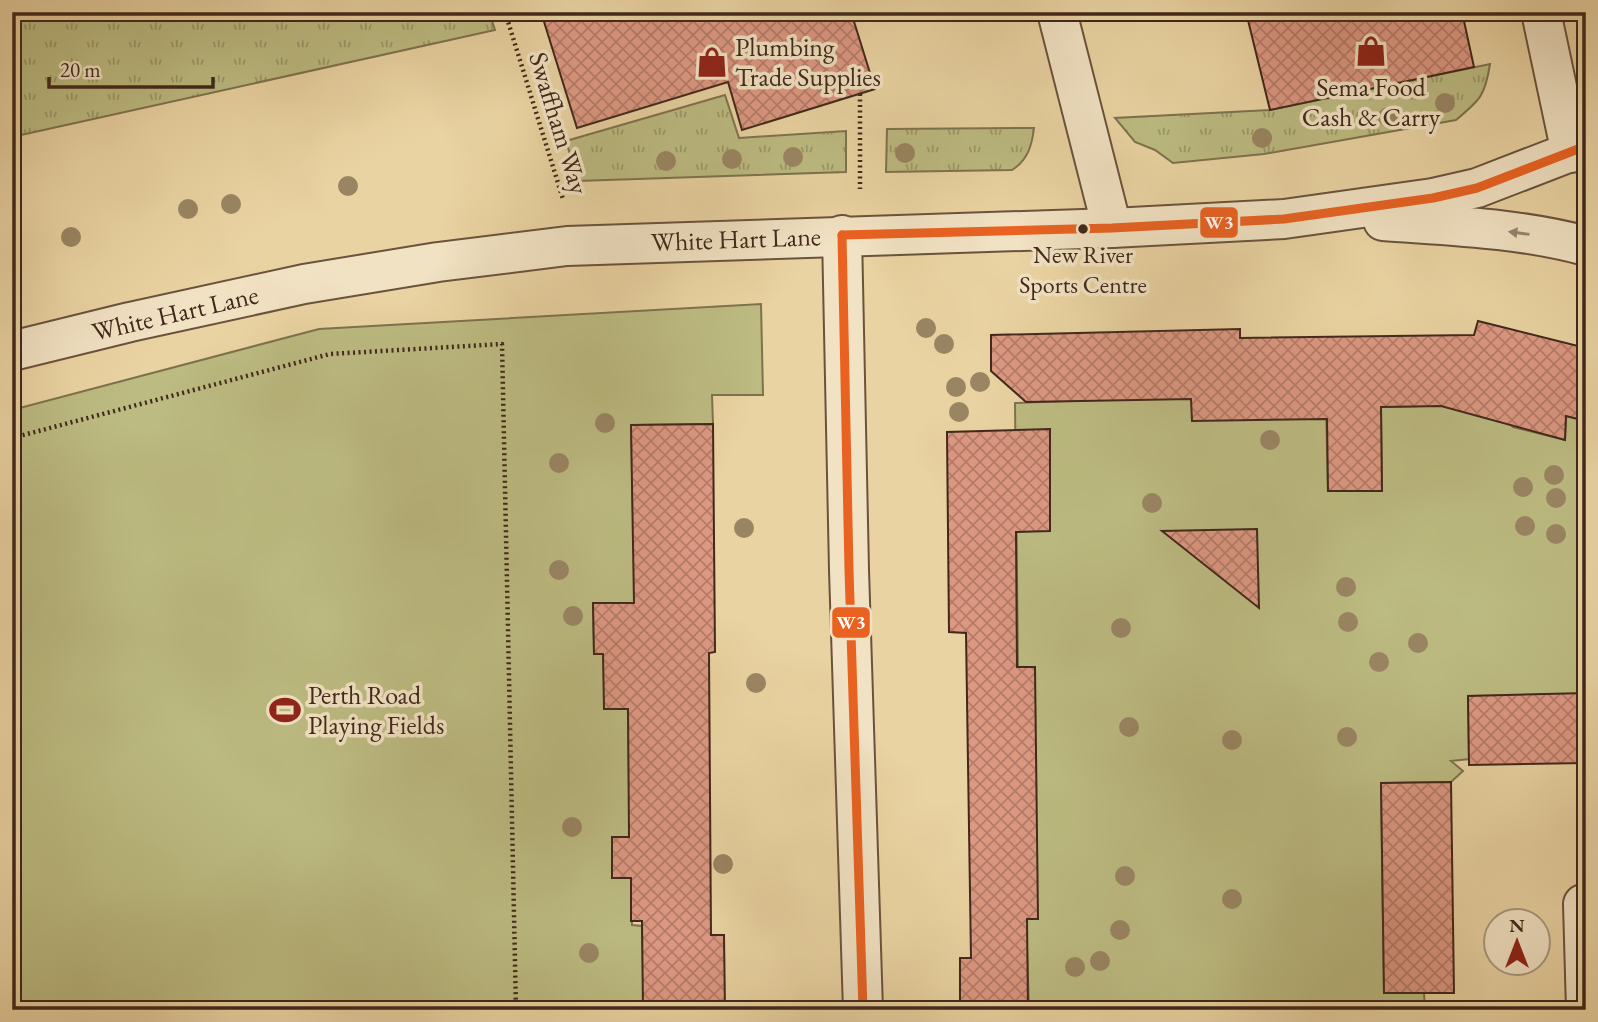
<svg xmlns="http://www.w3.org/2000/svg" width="1598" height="1022" font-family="'EB Garamond',serif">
	<defs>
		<pattern id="grass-tufts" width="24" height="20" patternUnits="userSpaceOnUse" patternTransform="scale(1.75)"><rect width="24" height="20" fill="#bcbb81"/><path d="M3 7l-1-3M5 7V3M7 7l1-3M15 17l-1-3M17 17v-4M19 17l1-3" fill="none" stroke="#9a9869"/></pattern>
		<pattern id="building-cross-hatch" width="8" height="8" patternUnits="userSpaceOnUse" patternTransform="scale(1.75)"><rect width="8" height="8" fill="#dd9882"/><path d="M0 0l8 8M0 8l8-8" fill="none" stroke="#b57c6a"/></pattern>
	</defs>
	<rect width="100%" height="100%" fill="#ead3a2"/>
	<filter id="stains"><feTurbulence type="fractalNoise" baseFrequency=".00286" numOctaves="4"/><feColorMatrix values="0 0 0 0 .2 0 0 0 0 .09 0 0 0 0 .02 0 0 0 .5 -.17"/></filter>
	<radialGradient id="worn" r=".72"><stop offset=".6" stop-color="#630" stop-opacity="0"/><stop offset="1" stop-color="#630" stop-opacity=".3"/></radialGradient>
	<g fill="url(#grass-tufts)" stroke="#7e724e" stroke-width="2">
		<path d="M12,12H489L495,30L12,137Z"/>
		<path d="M1490,64C1485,96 1480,100 1456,120L1264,154L1173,163L1155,150L1135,142L1115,118L1270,110Z"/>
		<path d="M725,95L739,138L846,131V172L578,181L566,141Z"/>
		<path d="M1034,128C1032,145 1028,160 1012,170L886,172L887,129Z"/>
	</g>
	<g fill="#bcbb81" stroke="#7e724e" stroke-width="2">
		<path d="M761,304L763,395H712L713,424L631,425L635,603L593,604L594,654H627L630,837H612V878H631L632,925L642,926L644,1010H12V410L319,329Z"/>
		<path d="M1429,375L1463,377L1513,427L1565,440L1566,416L1586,421V694L1468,696L1469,759L1451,761L1463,771L1451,782L1381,783L1384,993H1424L1425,1010H1029L1018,667L1015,403L1273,393L1326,405L1328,491H1382L1381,407L1429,406Z"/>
	</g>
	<g fill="url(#building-cross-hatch)" stroke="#40281b" stroke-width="2">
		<path d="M541,12H851L875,89L742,130L728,82L577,128Z"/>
		<path d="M1246,12H1462L1474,67L1270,110Z"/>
		<path d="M1478,321L1586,348V421L1566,416L1565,440L1441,406L1381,407L1382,491H1328L1327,419L1192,421L1191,399L1026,402L991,371V335L1240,329V338L1474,335Z"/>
		<path d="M713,424L715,652L709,653L711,935H724L725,1010H643L642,921H631V878H612V837H629L628,709H604L603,654H594L593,603H634L631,425Z"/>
		<path d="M1050,429V531L1016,532L1017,667H1035L1038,919H1027L1028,1010H960V958H971L966,633L949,632L947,432Z"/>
		<path d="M1257,529L1259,608L1162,531Z"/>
		<path d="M1586,693V763L1469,765L1468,696Z"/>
		<path d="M1451,782L1454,993H1384L1381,783Z"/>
	</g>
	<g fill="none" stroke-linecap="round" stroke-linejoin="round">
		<defs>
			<g id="minor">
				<path d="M1057,12L1112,228"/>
				<path d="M1541,12L1571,153"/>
				<path d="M1383,221C1451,226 1520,228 1586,246"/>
				<path d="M842,235L849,570L863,1010"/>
				<path d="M12,351L130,322L304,284L438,262L567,246L1112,228L1284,219L1433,198L1477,188L1586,146"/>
				<path d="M1583,904L1586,1010"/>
			</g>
		</defs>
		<use href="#minor" stroke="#6a533d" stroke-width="42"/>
		<g stroke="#40281b" stroke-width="4.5" stroke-dasharray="2 3.5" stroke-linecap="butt">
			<path d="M505,12L563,199"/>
			<path d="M860,94V189"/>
			<path d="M12,438L330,354L502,344L516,1010"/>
		</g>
		<use href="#minor" stroke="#f1e2c3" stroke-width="38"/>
		<defs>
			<g id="bus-1">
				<path d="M842,235L849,570L863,1010"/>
				<path d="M842,235L1112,228L1284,219L1433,198L1477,188L1586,146"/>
			</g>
		</defs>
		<use href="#bus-1" stroke="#f1e2c3" stroke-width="14"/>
		<use href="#bus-1" stroke="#e96222" stroke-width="9"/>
	</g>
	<g fill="#9a8563">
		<circle cx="1445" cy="103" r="10"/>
		<circle cx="1388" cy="117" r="10"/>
		<circle cx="1262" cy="138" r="10"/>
		<circle cx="905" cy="153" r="10"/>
		<circle cx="793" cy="157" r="10"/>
		<circle cx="732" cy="159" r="10"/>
		<circle cx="666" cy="161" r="10"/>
		<circle cx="348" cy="186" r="10"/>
		<circle cx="231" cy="204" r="10"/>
		<circle cx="188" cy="209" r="10"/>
		<circle cx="71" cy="237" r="10"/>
		<circle cx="926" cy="328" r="10"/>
		<circle cx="944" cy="344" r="10"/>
		<circle cx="980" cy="382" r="10"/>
		<circle cx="956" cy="387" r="10"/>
		<circle cx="959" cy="412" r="10"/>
		<circle cx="605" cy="423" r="10"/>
		<circle cx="1270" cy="440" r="10"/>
		<circle cx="559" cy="463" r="10"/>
		<circle cx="1554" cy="475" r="10"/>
		<circle cx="1523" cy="487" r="10"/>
		<circle cx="1556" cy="498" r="10"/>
		<circle cx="1152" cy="503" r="10"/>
		<circle cx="1525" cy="526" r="10"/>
		<circle cx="744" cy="528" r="10"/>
		<circle cx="1556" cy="534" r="10"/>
		<circle cx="559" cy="570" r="10"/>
		<circle cx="1346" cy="587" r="10"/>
		<circle cx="573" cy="616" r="10"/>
		<circle cx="1348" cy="622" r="10"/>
		<circle cx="1121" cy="628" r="10"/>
		<circle cx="1418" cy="643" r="10"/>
		<circle cx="1379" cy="662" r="10"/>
		<circle cx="756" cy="683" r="10"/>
		<circle cx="1129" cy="727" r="10"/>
		<circle cx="1347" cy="737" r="10"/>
		<circle cx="1232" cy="740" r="10"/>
		<circle cx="572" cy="827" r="10"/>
		<circle cx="723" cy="864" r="10"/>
		<circle cx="1125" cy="876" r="10"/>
		<circle cx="1232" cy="899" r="10"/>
		<circle cx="1120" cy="930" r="10"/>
		<circle cx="589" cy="953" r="10"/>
		<circle cx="1100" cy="961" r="10"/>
		<circle cx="1075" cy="967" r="10"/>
	</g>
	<defs><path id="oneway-solid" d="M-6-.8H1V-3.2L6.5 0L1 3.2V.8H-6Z" transform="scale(1.75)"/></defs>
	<use fill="#98856f" href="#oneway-solid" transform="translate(1519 233) rotate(-172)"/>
	<defs>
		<symbol id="shop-bare" viewBox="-9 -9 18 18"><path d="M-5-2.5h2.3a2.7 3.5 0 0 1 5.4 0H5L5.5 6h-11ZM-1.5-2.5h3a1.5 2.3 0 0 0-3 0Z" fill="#8f2418" stroke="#f1e2c3" stroke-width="2.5" paint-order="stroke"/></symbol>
		<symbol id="stadium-bare" viewBox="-9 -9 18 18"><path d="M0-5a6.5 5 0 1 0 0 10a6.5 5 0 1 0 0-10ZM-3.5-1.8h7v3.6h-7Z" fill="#8f2418" stroke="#f1e2c3" stroke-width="2.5" paint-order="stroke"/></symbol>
	</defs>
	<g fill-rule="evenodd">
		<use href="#shop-bare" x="1349" y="29" width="44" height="44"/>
		<use href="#shop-bare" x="690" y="40" width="44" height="44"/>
		<use href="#stadium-bare" x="263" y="688" width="44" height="44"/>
	</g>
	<circle fill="#40281b" stroke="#f1e2c3" stroke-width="2.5" cx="1083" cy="229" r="6"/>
	<g text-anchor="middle" stroke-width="7" stroke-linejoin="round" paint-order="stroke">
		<g font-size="24" fill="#40281b" stroke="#f1e2c3">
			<text x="1083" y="263">New River<tspan x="1083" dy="30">Sports Centre</tspan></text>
		</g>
		<g font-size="26" fill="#40281b" stroke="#f1e2c3" text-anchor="start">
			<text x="735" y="56">Plumbing<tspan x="735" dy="30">Trade Supplies</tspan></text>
			<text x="1371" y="96" text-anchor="middle">Sema Food<tspan x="1371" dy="30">Cash &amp; Carry</tspan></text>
			<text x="308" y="704">Perth Road<tspan x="308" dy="30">Playing Fields</tspan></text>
		</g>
		<g font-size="26" fill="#40281b" stroke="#f1e2c3">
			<text transform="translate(559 123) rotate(73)" y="9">Swaffham Way</text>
			<text transform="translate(736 239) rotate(-2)" y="9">White Hart Lane</text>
			<text transform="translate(175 313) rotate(-13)" y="9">White Hart Lane</text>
		</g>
	</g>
	<g stroke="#f1e2c3" stroke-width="2.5">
		<rect x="1199" y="206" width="40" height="33" rx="7" fill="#e96222"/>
		<rect x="831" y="606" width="40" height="33" rx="7" fill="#e96222"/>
	</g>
	<g font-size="19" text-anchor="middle" font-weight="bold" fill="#fff">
		<text x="1219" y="229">W3</text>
		<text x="851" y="629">W3</text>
	</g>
	<rect width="1598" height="1022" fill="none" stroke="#ead3a2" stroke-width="42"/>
	<rect x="14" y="14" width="1570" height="994" fill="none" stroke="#40281b" stroke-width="3.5"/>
	<rect x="21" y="21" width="1556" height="980" fill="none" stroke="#40281b" stroke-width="2"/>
	<g transform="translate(1517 942)"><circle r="33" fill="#f1e2c3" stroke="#aa9880" stroke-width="2"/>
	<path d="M0-5L12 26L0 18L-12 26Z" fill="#8f2418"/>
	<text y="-10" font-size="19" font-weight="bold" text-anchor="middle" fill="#40281b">N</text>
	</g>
	<path d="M49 77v10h164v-10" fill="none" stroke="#40281b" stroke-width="3.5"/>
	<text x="60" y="77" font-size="21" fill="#40281b" stroke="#f1e2c3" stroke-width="5" paint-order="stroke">20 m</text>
	<rect width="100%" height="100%" filter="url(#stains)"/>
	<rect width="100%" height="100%" fill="url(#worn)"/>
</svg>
